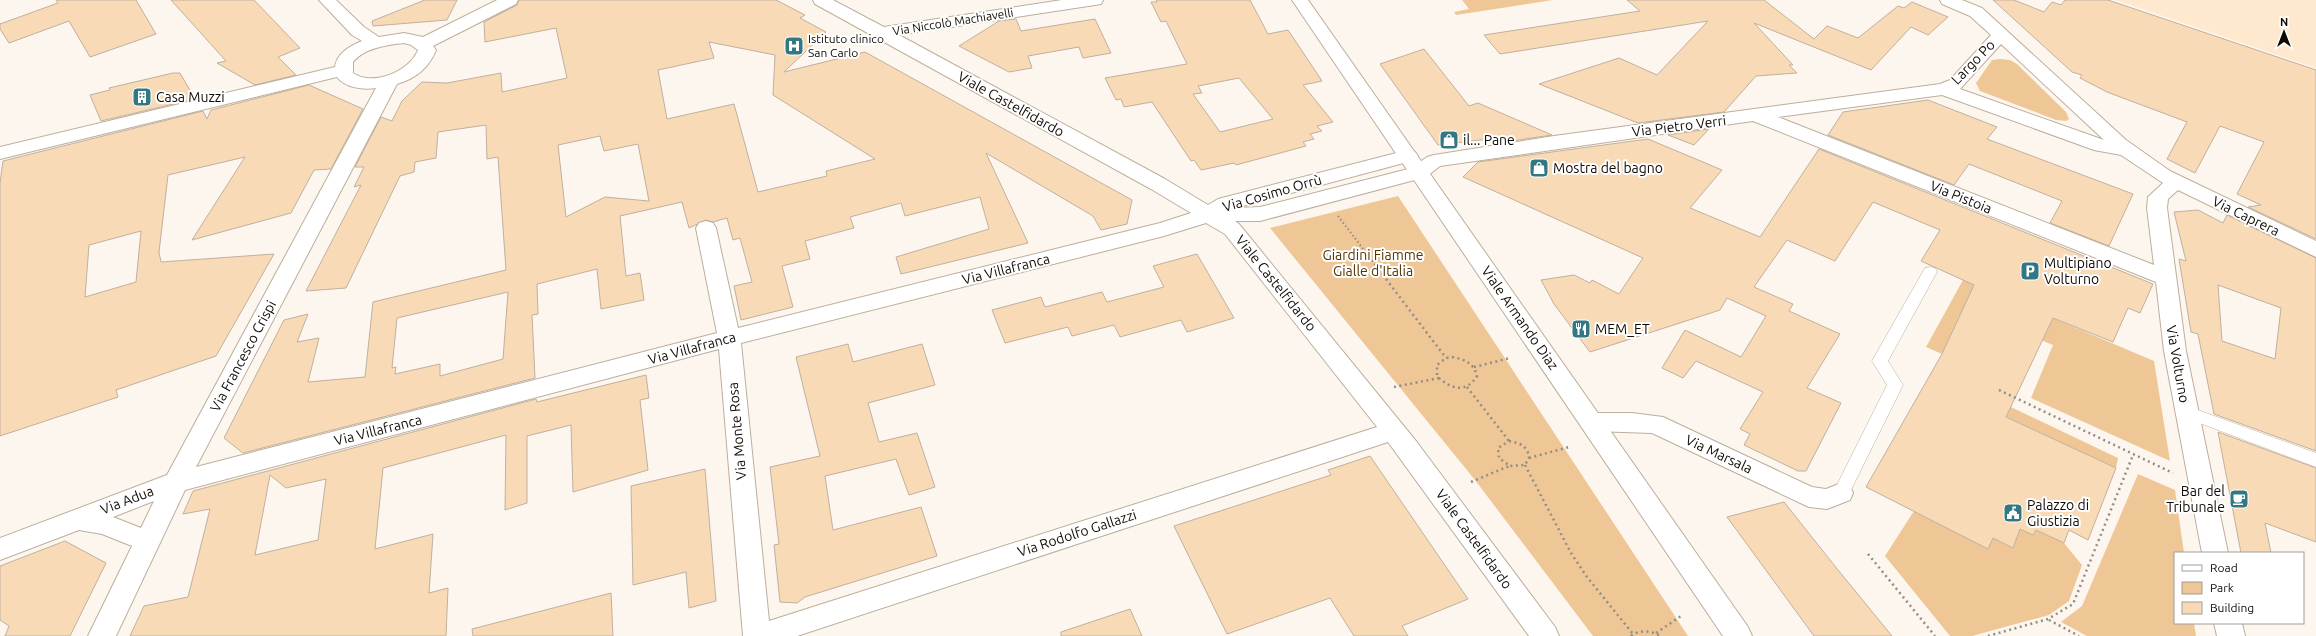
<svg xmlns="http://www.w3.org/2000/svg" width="2316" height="636" font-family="Ubuntu,sans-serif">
	<rect width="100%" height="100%" fill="#fdf6ee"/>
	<path fill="#fee8ce" d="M2116,0H2316V68Z"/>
	<g fill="#efc796">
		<path d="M1462,0H1553L1456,15L1454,12L1469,9Z"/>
		<path d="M2000,59L2010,60L2017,64L2066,112L2069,119L2066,121L2056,120L1980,91L1976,83L1992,60Z"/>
		<path d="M1398,196L1688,636H1593L1475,480L1270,228Z"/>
		<path d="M1963,280L2154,361L2170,461L2031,398L2053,345C2023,332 1992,324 1962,311L1942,354L1926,347Z"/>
		<path d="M1967,399H1994L2118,458L2116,468Z"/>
		<path d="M2138,474L2175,490L2184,553H2175V623H2194L2196,636H2087L2061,622L2082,606Z"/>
		<path d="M1914,511L1993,538L2013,548L2020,529L2033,535L2036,530L2064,543L2082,565L2069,601L2049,615L1972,636H1950L1885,556Z"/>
	</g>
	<g fill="#f8dab7" stroke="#c0b09d" fill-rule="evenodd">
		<path d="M56,0H136L156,34L90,57L69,21L9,43L0,29V24L58,3Z"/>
		<path d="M171,0H254L300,48L278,57L296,75L255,85L217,63L226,61Z"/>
		<path d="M425,0H457L447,20L373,26L372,21Z"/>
		<path d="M519,0H776L805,15L800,18L826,32L784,72L865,52L1132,200L1127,224L1101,230L1093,216L986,153L1028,243L901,274L896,257L989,229L980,197L905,216L901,203L850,217L854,228L805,241L810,259L782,266L793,307L741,320L734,286L752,282L740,238L733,240L727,218L713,222L706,220L689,228L682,202L620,216L626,276L640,273L644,300L601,309L597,269L537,284L538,314L532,315L535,378L243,453L224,438L284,320L308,314L297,342L319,338L308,382L365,377L373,302L506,270L498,157L487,159L486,125L438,132L436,158L415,162L414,172L400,176L346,288L306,291L361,185L354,187L364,167H355L381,117L392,121L402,101L422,82L447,83L501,73L502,92L567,78L556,28L485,42L484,22L517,5ZM709,42L775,55L773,95L875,159L826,171L827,176L758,192L734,104L667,119L658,70L714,58ZM600,136L604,151L638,144L649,201L605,197L566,217L558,145ZM508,292L503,359L440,376V364L395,374L396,367L392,368L397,318Z"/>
		<path d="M1156,0H1250L1268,34L1288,30L1322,81L1303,85L1333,122L1317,126L1322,131L1310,134L1314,139L1303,142L1306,146L1236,165L1234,163L1201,170L1194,160L1191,161L1152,102L1124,107L1121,99L1116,100L1105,78L1187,64L1166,21L1161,22L1151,2H1157ZM1239,78L1273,119L1220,132L1193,94L1202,93L1198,86Z"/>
		<path d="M1627,0H1764L1814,39L1827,26L1858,38L1898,6L1904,8L1912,2L1948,17L1928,35L1911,27L1871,70L1754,23L1793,65H1789L1797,73L1756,76L1724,112L1638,123L1539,84L1619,58L1657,75L1708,21L1500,54L1484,35L1640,11Z"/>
		<path d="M1993,0H2014L2044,12L2052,2L2061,5L2065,0H2108L2316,70V239L2248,207L2261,205L2237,194L2264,142L2220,126L2195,173L2167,159L2187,122L2107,92L2080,78L2082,75L2072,72Z"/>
		<path d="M1016,19L1021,31L1095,19L1111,53L1083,58L1079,47L1028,56L1032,68L1009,72L959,46L999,21Z"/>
		<path d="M1424,49L1469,106L1478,103L1552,135L1498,143L1505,137L1438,145L1380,64Z"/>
		<path d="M173,73H180L195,99L101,121L90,95L110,90L109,88Z"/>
		<path d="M309,85L363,109L331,169L314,170L291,213L192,240L245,157L168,175L159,252L161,262L274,254L216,356L116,390L118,397L0,436V183L3,161L203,111L207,119L211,110ZM141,231L136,282L85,297L89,245Z"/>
		<path d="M1928,100L1997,127L1987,139L2133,194L2109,246L2050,223L2062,201L1969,164L1954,185L1828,135L1843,112Z"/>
		<path d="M1709,129L1694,145L1668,135Z"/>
		<path d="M1648,139L1722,170L1690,208L1760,237L1819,149L2153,284L2140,313L2128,308L2113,342L2053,318L2006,417L2116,468L2088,540L2069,530L2064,543L2036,530L2033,535L2020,529L2013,548L1993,538L1988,549L1866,487L1942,354L1974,285L1921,261L1940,230L1873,202L1835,261L1787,240L1754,287L1793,304L1789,311L1840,334L1807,388L1841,403L1806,471H1798L1744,445L1750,434L1740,429L1763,392L1696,361L1683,378L1662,368L1685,330L1741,357L1766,316L1727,298L1720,310L1590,352L1554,304L1541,280L1574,275L1590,283L1592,280L1619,294L1643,258L1463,177L1478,162Z"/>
		<path d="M2198,210L2223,223L2227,215L2316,258V451L2214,414L2198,334L2191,332L2179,259L2186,261L2174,212ZM2218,285L2281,308L2275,359L2222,341Z"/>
		<path d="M1197,254L1234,318L1187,332L1181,320L1120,337L1114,325L1072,336L1068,327L1005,343L992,310L1041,297L1045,307L1102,292L1107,302L1164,287L1153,266Z"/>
		<path d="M848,344L853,362L922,344L935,385L868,403L879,442L917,433L935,487L909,495L896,459L825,476L833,530L921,507L937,556L805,597L797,603L780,602L774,545L779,544L770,467L820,456L796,357Z"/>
		<path d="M646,375L649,398L640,400L648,470L573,492L571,425L527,436V503L505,510L506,435L383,468L375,549L433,534L429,593L448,588L446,636H130L144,606L188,597L210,509L183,514L193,491L536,399L537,402ZM270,475L286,488L326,479L318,540L255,555Z"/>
		<path d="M2218,432L2316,468V542L2265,523L2271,553H2241Z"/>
		<path d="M1370,456L1468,599L1402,626L1408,636H1354L1330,598L1227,634L1174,526L1331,475L1328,470Z"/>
		<path d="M705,469L716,601L689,608L686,572L633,585L631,486Z"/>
		<path d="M1784,502L1838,570L1892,636H1814L1727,517Z"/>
		<path d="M65,541L106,563L70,636H5L9,626L0,620V566Z"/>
		<path d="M611,593L613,636H473L472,629Z"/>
		<path d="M1130,609L1142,636H1061V632Z"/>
	</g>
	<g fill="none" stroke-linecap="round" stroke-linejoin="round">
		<defs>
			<g id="lane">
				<path d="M1930,267L1935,268L1937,272L1888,361L1903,385L1847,498L1841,500L1835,498L1833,493L1887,385L1872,361L1925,268Z"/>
				<path d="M2187,406L2316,453V467L2181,416L2179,412L2181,408Z"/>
			</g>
			<g id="street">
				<path d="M319,0H336L364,27L379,37L404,33L423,37L497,0H518L516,4L433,46L436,50C429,68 415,79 397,84L196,467L717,333L696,228L699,223L706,221L713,223L716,228L738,328L1160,223L1191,213L1151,189L815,4L813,0H833L884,27L1062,0H1103L1101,4L1095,5L899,35L1165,179L1208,205L1218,199L1408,150L1415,152L1418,156L1415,160L1235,208L1260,207L1412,168L1427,157L1434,155L1554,136L1940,84L1950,80L1991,35L1970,16L1942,4L1940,0H1962L1982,8L2126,140L2170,171L2316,241V257L2178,190L2168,199L2167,208L2186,351L2228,553H2202L2164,351L2156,282L1753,121L1440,166L1426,177L1260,221H1235L1239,224L1416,441L1555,627L1559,636H1529L1388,442L797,636H743L719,349L185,490L116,636H88L132,546L102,534L79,530L0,560V538L167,475L376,88C364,90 345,88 337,77L0,159V147L335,67C337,53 350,46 362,41L352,35ZM404,43L411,45L418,50C410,71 373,87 353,73V62C364,48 387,45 404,43ZM2001,44L2104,140L1960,89ZM1942,95L2094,150L2121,155L2163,183L2148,197L2147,208L2154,265L1778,117ZM1206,223L1225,234L1377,427L769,621L741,343L1164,236ZM154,501L141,528L113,517Z"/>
				<path d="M1593,413H1632L1663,417L1812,487L1826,489L1841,483L1850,486L1853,493L1850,500L1827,509L1809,507L1652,433L1593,431L1585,429L1581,422L1585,415Z"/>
				<path d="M2214,623H2242L2245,636H2217Z"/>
			</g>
			<path id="secondary" d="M1292,0H1308L1748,627L1752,636H1723Z"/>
		</defs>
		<use href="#lane" stroke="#bdae9b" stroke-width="1"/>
		<use href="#street" stroke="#bdae9b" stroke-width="2"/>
		<use href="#secondary" stroke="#bdae9b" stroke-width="2"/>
		<path stroke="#938d86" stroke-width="2" stroke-dasharray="1.5 2.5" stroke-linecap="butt" d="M1338,216L1387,280"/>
		<g stroke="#938d86" stroke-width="2.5" stroke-dasharray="2 3.5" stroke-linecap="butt">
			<path d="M1386,279L1446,358"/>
			<path d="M1452,357C1464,359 1474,363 1477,376C1466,394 1450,389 1437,376V365L1446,358Z"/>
			<path d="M1474,367L1510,358"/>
			<path d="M1394,387L1439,378"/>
			<path d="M1467,387L1509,441"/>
			<path d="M1999,390L2173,473"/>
			<path d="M1509,441C1520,443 1528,446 1529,458L1525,465L1510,466L1499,458L1498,448Z"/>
			<path d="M1529,458L1569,447"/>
			<path d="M1525,465L1571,553L1587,577L1633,634"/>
			<path d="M1471,482L1509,466"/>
			<path d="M1868,554L1935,636"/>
			<path d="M2049,620L2079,636"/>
			<path d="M1656,633L1681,616"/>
			<path d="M1631,636C1640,629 1651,631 1661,636"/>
			<path d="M1988,636L2048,619L2073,604L2133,455"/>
		</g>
		<use href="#lane" fill="#fff" fill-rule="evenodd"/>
		<use href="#street" fill="#fff" fill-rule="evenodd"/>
		<use href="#secondary" fill="#fff" fill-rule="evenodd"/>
	</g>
	<defs>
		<symbol id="hospital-square" viewBox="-11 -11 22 22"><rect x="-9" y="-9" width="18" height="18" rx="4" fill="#327884" stroke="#fff"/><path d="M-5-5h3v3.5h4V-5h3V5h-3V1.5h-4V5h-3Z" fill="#fff"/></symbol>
		<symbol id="building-square" viewBox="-11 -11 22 22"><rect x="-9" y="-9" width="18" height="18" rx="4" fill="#327884" stroke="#fff"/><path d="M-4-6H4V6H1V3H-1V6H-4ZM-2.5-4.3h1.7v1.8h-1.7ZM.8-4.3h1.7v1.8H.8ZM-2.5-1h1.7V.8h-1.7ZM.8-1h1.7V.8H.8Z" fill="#fff"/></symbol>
		<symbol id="shop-square" viewBox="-11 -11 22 22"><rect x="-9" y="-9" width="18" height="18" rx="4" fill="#327884" stroke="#fff"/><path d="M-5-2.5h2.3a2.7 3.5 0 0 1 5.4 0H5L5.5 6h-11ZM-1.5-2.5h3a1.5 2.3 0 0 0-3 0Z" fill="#fff"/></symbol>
		<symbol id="parking-square" viewBox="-11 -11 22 22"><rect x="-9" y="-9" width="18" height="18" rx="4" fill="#327884" stroke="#fff"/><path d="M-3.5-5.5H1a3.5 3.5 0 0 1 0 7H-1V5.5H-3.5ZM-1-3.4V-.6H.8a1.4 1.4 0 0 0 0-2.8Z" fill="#fff"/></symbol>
		<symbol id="restaurant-square" viewBox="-11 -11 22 22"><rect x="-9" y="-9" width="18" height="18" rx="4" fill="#327884" stroke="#fff"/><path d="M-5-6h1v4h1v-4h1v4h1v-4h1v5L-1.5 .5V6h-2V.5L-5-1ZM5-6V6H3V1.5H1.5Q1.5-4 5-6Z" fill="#fff"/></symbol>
		<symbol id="cafe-square" viewBox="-11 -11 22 22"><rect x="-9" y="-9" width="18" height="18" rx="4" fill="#327884" stroke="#fff"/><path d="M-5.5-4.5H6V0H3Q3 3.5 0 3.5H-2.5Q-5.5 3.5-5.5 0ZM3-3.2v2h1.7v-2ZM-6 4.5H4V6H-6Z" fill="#fff"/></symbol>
		<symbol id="civic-square" viewBox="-11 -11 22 22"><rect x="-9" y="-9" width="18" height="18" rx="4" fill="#327884" stroke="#fff"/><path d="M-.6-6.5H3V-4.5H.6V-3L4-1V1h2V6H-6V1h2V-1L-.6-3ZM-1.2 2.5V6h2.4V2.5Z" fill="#fff"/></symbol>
	</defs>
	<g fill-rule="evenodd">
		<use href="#hospital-square" x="783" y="35" width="22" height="22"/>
		<use href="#building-square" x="131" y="86" width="22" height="22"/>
		<use href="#shop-square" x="1438" y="129" width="22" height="22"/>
		<use href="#shop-square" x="1528" y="157" width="22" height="22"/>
		<use href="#parking-square" x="2019" y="260" width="22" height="22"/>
		<use href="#restaurant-square" x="1570" y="318" width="22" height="22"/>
		<use href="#cafe-square" x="2228" y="488" width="22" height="22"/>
		<use href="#civic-square" x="2002" y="502" width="22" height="22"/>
	</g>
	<g text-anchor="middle" stroke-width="4" stroke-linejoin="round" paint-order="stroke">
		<g font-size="12" fill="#100a05" stroke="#fff">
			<text transform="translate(953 22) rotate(-9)" y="4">Via Niccolò Machiavelli</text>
		</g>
		<g font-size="12" fill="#100a05" stroke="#fff" text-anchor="start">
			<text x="808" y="43">Istituto clinico<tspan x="808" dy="14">San Carlo</tspan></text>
		</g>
		<g font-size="14" fill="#100a05" stroke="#fff">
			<text transform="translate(1973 62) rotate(-46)" y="5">Largo Po</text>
			<text transform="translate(1011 104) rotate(29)" y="5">Viale Castelfidardo</text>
			<text transform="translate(1679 126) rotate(-7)" y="5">Via Pietro Verri</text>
			<text transform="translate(1272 193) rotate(-16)" y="5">Via Cosimo Orrù</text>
			<text transform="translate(1961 197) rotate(22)" y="5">Via Pistoia</text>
			<text transform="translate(2246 216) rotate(26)" y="5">Via Caprera</text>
			<text transform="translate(1006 269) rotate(-14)" y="5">Via Villafranca</text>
			<text transform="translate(1276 283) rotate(51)" y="5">Viale Castelfidardo</text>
			<text transform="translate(1520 318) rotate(55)" y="5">Viale Armando Diaz</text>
			<text transform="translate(692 348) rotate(-15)" y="5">Via Villafranca</text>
			<text transform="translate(243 356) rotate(-62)" y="5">Via Francesco Crispi</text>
			<text transform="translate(2178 364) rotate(80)" y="5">Via Volturno</text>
			<text transform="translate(378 430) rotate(-14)" y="5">Via Villafranca</text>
			<text transform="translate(737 431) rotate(-95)" y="5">Via Monte Rosa</text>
			<text transform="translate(1719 454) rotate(25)" y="5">Via Marsala</text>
			<text transform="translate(127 500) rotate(-21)" y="5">Via Adua</text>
			<text transform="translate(1077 533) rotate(-18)" y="5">Via Rodolfo Gallazzi</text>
			<text transform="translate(1474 539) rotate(54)" y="5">Viale Castelfidardo</text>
		</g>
		<g font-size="14" fill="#100a05" stroke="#fff" text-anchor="start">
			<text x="156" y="102">Casa Muzzi</text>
			<text x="1463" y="145">il... Pane</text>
			<text x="1553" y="173">Mostra del bagno</text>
			<text x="2044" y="268">Multipiano<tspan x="2044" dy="16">Volturno</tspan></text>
			<text x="1595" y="334">MEM_ET</text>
			<text x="2225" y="496" text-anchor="end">Bar del<tspan x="2225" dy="16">Tribunale</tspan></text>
			<text x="2027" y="510">Palazzo di<tspan x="2027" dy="16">Giustizia</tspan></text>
		</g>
		<g font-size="14" fill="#553603" stroke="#fff">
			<text x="1373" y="260">Giardini Fiamme<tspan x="1373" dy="16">Gialle d'Italia</tspan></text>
		</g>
	</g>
	<rect x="2174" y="552" width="130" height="72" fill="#ffffff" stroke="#9f9d9b"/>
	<rect x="2182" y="565" width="20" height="6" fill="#ffffff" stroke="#9f9d9b"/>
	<text x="2210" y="572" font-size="12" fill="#100a05">Road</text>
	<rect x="2182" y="582" width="20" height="12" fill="#efc796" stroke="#9f9d9b"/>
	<text x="2210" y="592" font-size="12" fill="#100a05">Park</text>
	<rect x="2182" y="602" width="20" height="12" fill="#f8dab7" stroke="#9f9d9b"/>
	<text x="2210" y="612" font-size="12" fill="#100a05">Building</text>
	<g transform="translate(2284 32)" stroke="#ffffff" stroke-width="3" paint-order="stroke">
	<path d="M0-3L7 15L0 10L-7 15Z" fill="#100a05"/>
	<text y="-6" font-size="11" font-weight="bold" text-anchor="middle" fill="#100a05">N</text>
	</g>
</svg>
